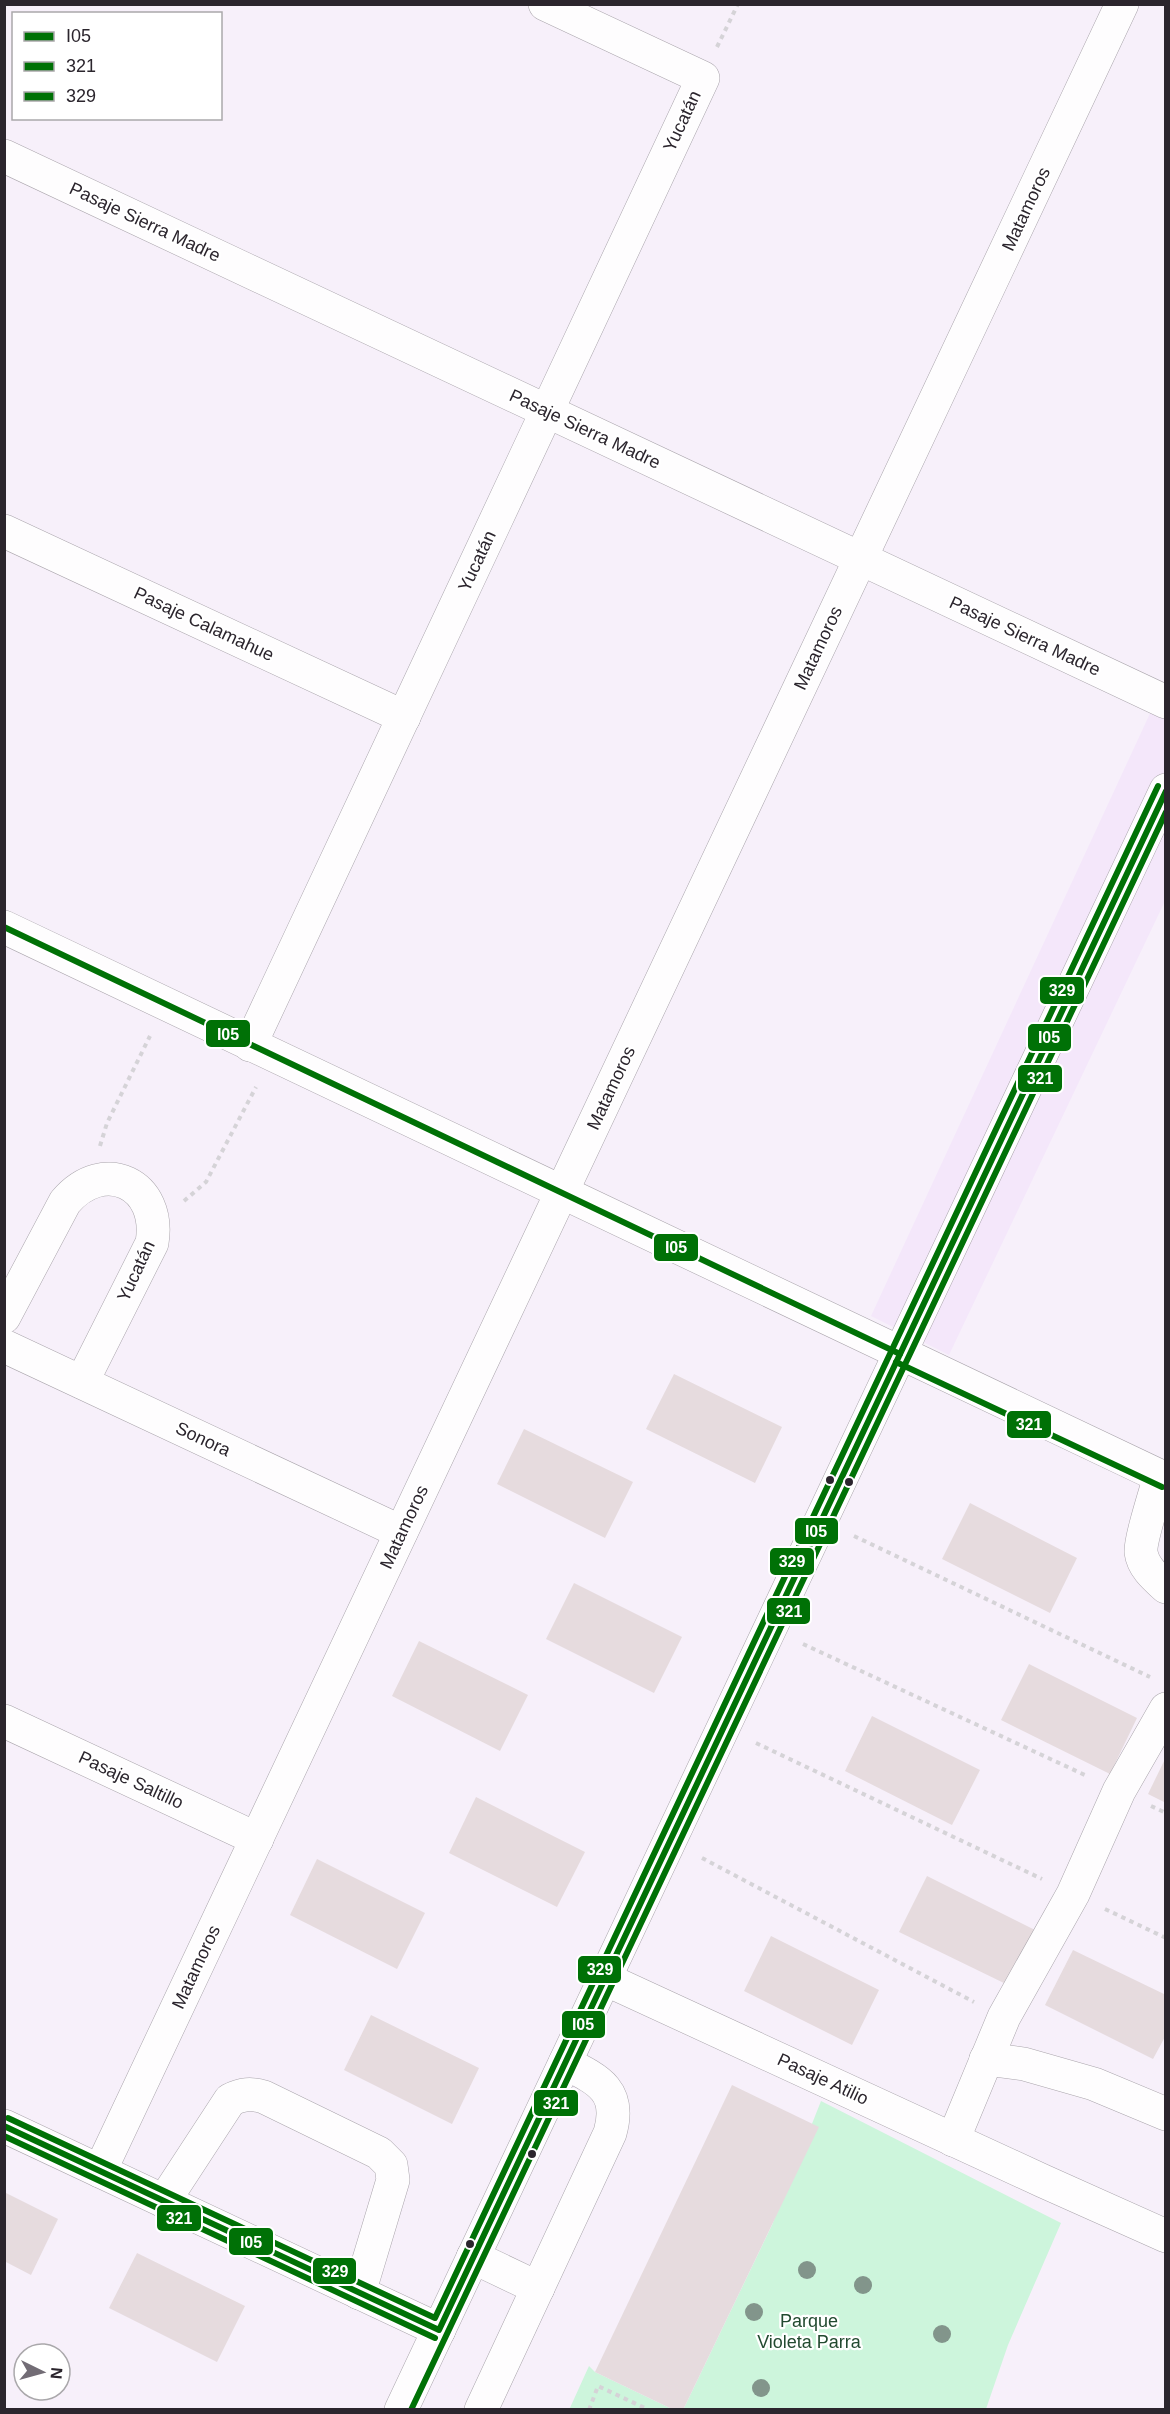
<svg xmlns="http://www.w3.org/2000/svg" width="1170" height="2414" font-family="Arial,sans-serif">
	<rect width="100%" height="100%" fill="#f7f0fa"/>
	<path fill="#f4e7fa" d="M1165,681V901L949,1355L871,1316Z"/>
	<g fill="#cdf5dc">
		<path d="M821,2101L1061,2223L1008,2345L986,2409L683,2410L772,2225Z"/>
		<path d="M589,2366L595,2372L674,2410H569Z"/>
	</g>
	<g fill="#e6dbde">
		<path d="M674,1374L782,1427L755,1483L646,1429Z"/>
		<path d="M524,1429L633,1482L605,1538L497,1484Z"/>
		<path d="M970,1503L1077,1558L1050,1613L942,1559Z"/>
		<path d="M574,1583L682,1637L654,1693L546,1639Z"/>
		<path d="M419,1641L528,1695L500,1751L392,1696Z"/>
		<path d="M1029,1664L1137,1718L1110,1774L1001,1720Z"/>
		<path d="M872,1716L980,1770L952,1825L845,1771Z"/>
		<path d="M1166,1757V1803L1148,1794Z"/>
		<path d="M476,1797L585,1852L557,1907L449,1853Z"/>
		<path d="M317,1859L425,1913L397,1969L290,1915Z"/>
		<path d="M927,1876L1035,1930L1008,1985L899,1932Z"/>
		<path d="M771,1936L879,1990L852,2045L744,1991Z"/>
		<path d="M1073,1950L1166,1995V2035L1153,2059L1045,2005Z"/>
		<path d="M371,2015L479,2068L452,2124L344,2070Z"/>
		<path d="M732,2085L819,2127L683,2410H674L595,2372Z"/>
		<path d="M4,2192L58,2219L31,2275L4,2261Z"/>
		<path d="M137,2253L245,2306L217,2362L109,2308Z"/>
	</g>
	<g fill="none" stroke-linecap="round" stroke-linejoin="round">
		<defs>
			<g id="minor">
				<path d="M4,156L1166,702"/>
				<path d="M4,531L404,717"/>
				<path d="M4,927L1166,1479"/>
				<path d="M250,1045L703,78L545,4"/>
				<path d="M4,1317L65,1202C104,1156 162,1184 152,1243L82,1382"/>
				<path d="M4,1346L401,1532"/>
				<path d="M1160,1476C1156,1491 1140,1540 1141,1552C1143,1567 1155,1577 1166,1587"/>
				<path d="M4,1721L257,1839"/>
				<path d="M603,1978L1043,2181L1166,2236"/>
				<path d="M986,2059L1024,2064L1094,2084L1166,2114"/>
				<path d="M4,2126L439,2330"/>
				<path d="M953,2140L1004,2017L1073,1894L1119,1791L1166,1709"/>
				<path d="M100,2171L1122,4"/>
				<path d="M164,2201L230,2100C242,2094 251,2093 264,2097L379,2153L391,2165L393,2180L359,2293"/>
				<path d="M473,2257L538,2288"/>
				<path d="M401,2410L1166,790"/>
				<path d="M481,2410L610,2133C622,2091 599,2080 565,2063"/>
			</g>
		</defs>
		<use href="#minor" stroke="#aaa5ac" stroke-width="34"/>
		<g stroke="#d5d3d7" stroke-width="4" stroke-dasharray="4.5 4.5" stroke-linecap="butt">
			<path d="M717,47L738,4"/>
			<path d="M100,1146L107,1123L150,1036"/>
			<path d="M184,1201L206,1182L256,1087"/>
			<path d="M854,1536L1150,1677"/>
			<path d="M803,1644L1087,1776"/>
			<path d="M756,1743L1042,1879"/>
			<path d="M1151,1806L1166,1813"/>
			<path d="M702,1858L974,2002"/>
			<path d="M1105,1909L1166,1938"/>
			<path d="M589,2410L598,2386L649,2410"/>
		</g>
		<use href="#minor" stroke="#fefdfe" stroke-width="33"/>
		<defs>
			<g id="bus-1">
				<path d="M4,927L900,1354"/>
				<path d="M4,2126L439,2330L1166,791"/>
			</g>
			<g id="bus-2">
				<path d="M896,1362L1162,1487"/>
				<path d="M4,2136L435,2338"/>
				<path d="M411,2410L1166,812"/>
			</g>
			<path id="bus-3" d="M8,2118L435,2318L1158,786"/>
		</defs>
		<use href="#bus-1" stroke="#fff" stroke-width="10"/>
		<use href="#bus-2" stroke="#fff" stroke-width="10"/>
		<use href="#bus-3" stroke="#fff" stroke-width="10"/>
		<use href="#bus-1" stroke="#007106" stroke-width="6"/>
		<use href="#bus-2" stroke="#007106" stroke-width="6"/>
		<use href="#bus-3" stroke="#007106" stroke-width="6"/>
	</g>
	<g fill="#82958b">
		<circle cx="807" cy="2270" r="9"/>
		<circle cx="863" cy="2285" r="9"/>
		<circle cx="754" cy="2312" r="9"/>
		<circle cx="942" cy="2334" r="9"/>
		<circle cx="761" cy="2388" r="9"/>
	</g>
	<g fill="#2b252d" stroke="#fff" stroke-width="2">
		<circle cx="830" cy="1480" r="5"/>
		<circle cx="849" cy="1482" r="5"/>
		<circle cx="532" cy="2154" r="5"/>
		<circle cx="470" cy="2244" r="5"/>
	</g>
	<g text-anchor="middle" stroke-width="4.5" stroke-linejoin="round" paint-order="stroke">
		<g font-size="18" fill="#2b252d" stroke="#fff">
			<text transform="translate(682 121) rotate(-65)" y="6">Yucatán</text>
			<text transform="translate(1026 209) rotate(-65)" y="6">Matamoros</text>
			<text transform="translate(145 222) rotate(25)" y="6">Pasaje Sierra Madre</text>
			<text transform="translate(585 429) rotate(25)" y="6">Pasaje Sierra Madre</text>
			<text transform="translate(477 561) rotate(-65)" y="6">Yucatán</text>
			<text transform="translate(204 624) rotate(25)" y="6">Pasaje Calamahue</text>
			<text transform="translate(1025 636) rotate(25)" y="6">Pasaje Sierra Madre</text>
			<text transform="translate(818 648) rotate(-65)" y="6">Matamoros</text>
			<text transform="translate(611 1088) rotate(-65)" y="6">Matamoros</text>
			<text transform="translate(136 1271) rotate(-65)" y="6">Yucatán</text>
			<text transform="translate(203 1439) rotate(25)" y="6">Sonora</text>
			<text transform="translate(404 1527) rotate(-65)" y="6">Matamoros</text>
			<text transform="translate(131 1780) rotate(25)" y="6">Pasaje Saltillo</text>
			<text transform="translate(196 1967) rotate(-65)" y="6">Matamoros</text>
			<text transform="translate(823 2079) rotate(25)" y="6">Pasaje Atilio</text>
		</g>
		<g font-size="18" fill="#224a30" stroke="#fff">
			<text x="809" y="2327">Parque<tspan x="809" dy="21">Violeta Parra</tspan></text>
		</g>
	</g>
	<g stroke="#fff" stroke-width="2">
		<rect x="1039" y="976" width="46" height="29" rx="6" fill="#007106"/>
		<rect x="205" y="1019" width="46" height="29" rx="6" fill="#007106"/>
		<rect x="1027" y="1023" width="45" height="29" rx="6" fill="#007106"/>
		<rect x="1017" y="1064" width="46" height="29" rx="6" fill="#007106"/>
		<rect x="653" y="1233" width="46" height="29" rx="6" fill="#007106"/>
		<rect x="1006" y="1410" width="46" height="29" rx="6" fill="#007106"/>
		<rect x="794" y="1517" width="45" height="28" rx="6" fill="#007106"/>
		<rect x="769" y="1547" width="46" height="29" rx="6" fill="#007106"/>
		<rect x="766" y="1597" width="45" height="28" rx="6" fill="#007106"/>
		<rect x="577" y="1955" width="45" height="29" rx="6" fill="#007106"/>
		<rect x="561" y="2010" width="45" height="29" rx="6" fill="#007106"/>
		<rect x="533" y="2089" width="46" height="28" rx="6" fill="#007106"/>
		<rect x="156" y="2204" width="46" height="28" rx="6" fill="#007106"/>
		<rect x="228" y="2227" width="46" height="29" rx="6" fill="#007106"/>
		<rect x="312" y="2257" width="45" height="28" rx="6" fill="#007106"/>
	</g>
	<g font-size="16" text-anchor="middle" font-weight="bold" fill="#fff">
		<text x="1062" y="996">329</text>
		<text x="228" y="1040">I05</text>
		<text x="1049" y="1043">I05</text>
		<text x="1040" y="1084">321</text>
		<text x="676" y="1253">I05</text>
		<text x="1029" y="1430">321</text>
		<text x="816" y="1537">I05</text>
		<text x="792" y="1567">329</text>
		<text x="789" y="1617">321</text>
		<text x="600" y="1975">329</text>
		<text x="583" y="2030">I05</text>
		<text x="556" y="2109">321</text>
		<text x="179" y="2224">321</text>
		<text x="251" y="2248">I05</text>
		<text x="335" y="2277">329</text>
	</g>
	<rect width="1170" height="2414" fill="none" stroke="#2b252d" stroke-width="12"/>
	<rect x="12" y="12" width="210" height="108" fill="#ffffff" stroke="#aaa8ab" stroke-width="1.5"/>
	<rect x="24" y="32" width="30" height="9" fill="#007106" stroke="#aaa8ab" stroke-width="1.5"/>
	<text x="66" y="42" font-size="18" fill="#2b252d">I05</text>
	<rect x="24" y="62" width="30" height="9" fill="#007106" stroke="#aaa8ab" stroke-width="1.5"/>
	<text x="66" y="72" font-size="18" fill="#2b252d">321</text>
	<rect x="24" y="92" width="30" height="9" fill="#007106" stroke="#aaa8ab" stroke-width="1.5"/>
	<text x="66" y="102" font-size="18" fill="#2b252d">329</text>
	<g transform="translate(42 2372) rotate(95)"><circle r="28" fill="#ffffff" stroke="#aaa8ab" stroke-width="1.5"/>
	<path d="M0-4.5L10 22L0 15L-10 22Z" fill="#726c75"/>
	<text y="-9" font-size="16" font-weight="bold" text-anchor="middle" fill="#2b252d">N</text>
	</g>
</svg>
